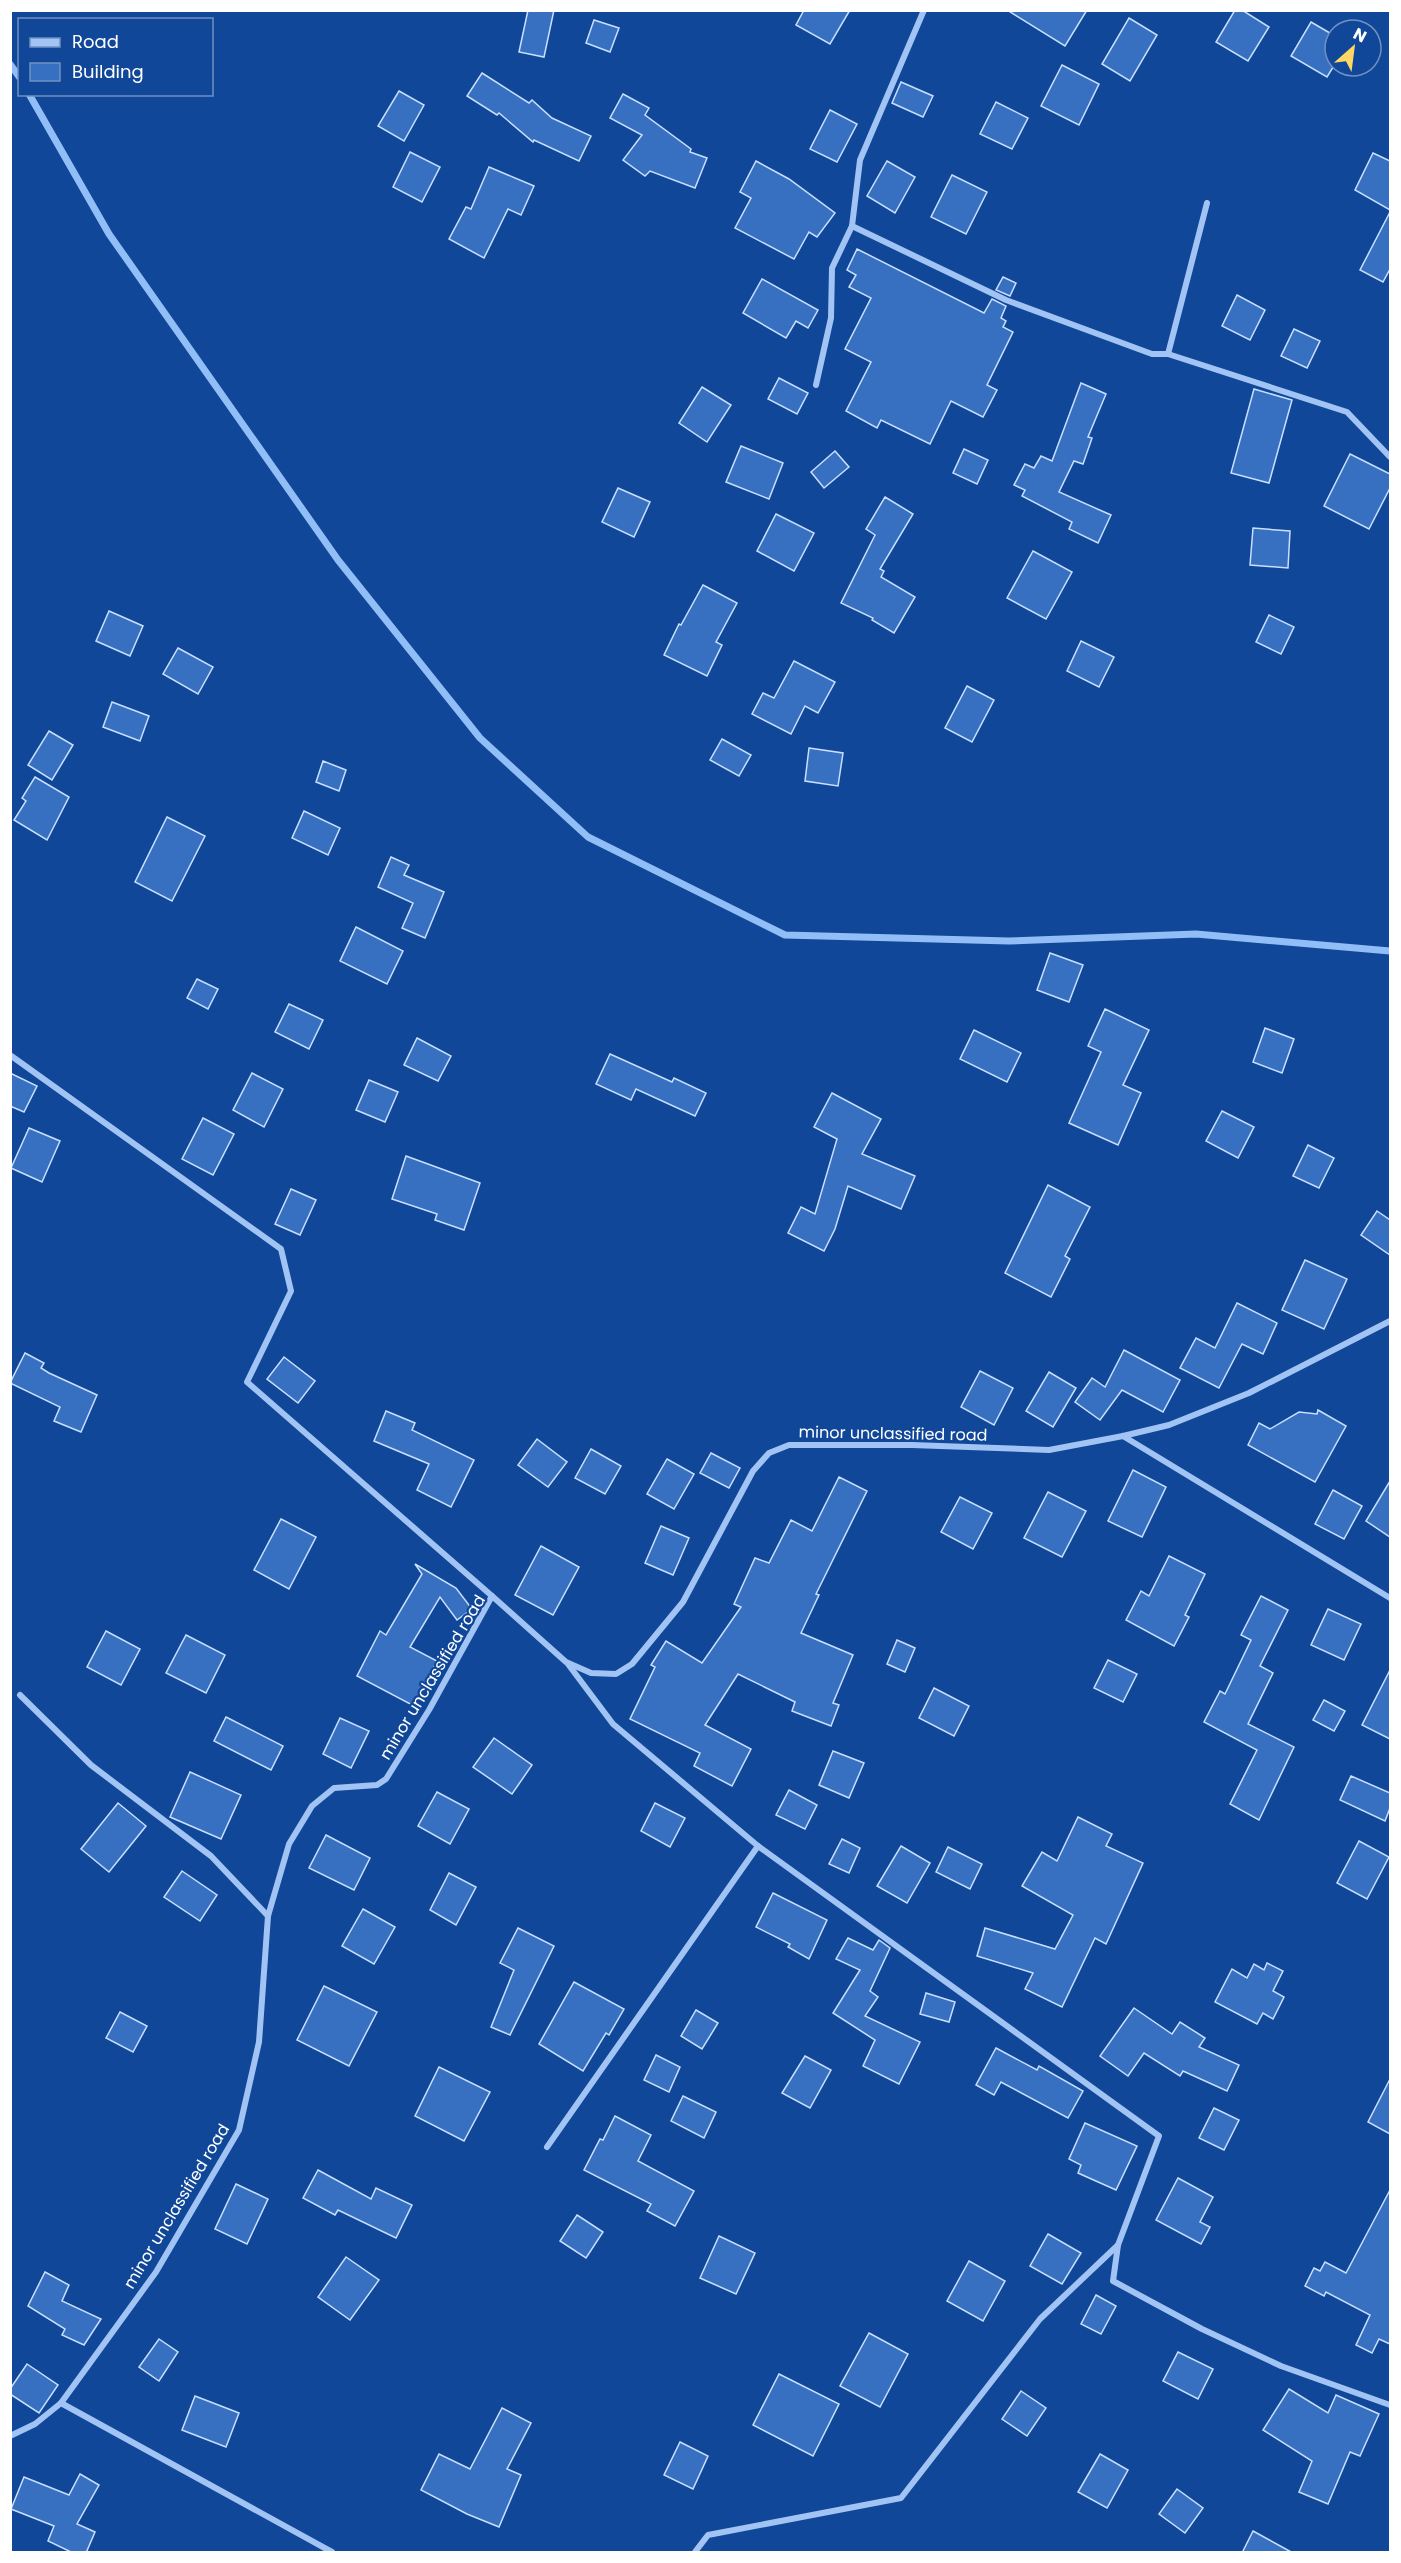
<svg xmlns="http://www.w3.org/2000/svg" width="1401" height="2563" font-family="Poppins,sans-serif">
	<rect width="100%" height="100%" fill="#104798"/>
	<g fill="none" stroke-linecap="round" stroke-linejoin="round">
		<g stroke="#92bef8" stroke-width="7">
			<path d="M10,64L20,78"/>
			<path d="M29,94L109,234L338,560L480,738L588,837L785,935L1009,941L1196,934L1390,951"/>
		</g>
	</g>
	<g fill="#3870c1" stroke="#c9dffe" stroke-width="1.5">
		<path d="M528,10H554L544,57L519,52Z"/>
		<path d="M804,10H850L830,44L796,25Z"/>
		<path d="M1007,10H1087L1065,46Z"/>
		<path d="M1235,10H1242L1269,27L1248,61L1216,42Z"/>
		<path d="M1129,18L1157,35L1130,81L1102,64Z"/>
		<path d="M594,20L619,28L610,52L586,43Z"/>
		<path d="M1311,22L1335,36V64L1327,77L1291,56Z"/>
		<path d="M1062,65L1099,84L1079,125L1041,106Z"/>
		<path d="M482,73L529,103L532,100L552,118L591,136L579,161L534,140L533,142L499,113L497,115L467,96Z"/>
		<path d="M901,82L933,96L923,117L892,103Z"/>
		<path d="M399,91L424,105L404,141L378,126Z"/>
		<path d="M623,94L649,108L645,115L691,149L690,152L707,158L695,188L650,171L645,176L623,160L642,135L610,118Z"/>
		<path d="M996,102L1028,118L1012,149L980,134Z"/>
		<path d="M830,110L857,124L837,162L810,149Z"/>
		<path d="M410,152L440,167L422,202L393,187Z"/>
		<path d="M1373,153L1390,161V210L1355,190Z"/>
		<path d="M756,161L789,179L835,213L817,237L809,232L794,259L735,228L751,198L740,192Z"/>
		<path d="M887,161L915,177L895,213L867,196Z"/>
		<path d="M489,167L534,186L521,215L508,209L484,258L449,239L466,207L471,209Z"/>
		<path d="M952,175L987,192L966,234L931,217Z"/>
		<path d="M1390,212V269L1383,282L1360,270Z"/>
		<path d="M857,249L984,313L992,299L1006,306L1001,318L1006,321L1003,327L1013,332L987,385L997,390L983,417L951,401L930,444L881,420L877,428L846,411L871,362L845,349L871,298L849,287L856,275L847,270Z"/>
		<path d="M1003,277L1016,283L1010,296L996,290Z"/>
		<path d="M762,279L818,310L808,328L796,321L786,338L743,313Z"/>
		<path d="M1237,295L1265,310L1250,340L1222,326Z"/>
		<path d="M1294,329L1320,341L1307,368L1281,356Z"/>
		<path d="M779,378L808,393L797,414L768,399Z"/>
		<path d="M1081,383L1106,394L1088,437L1092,438L1083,464L1074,461L1059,492L1111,515L1098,543L1069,529L1072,522L1022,496L1025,490L1014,485L1025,464L1034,468L1041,456L1052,461Z"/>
		<path d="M702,387L731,405L707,442L679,423Z"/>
		<path d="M1254,389L1292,400L1269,483L1231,473Z"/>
		<path d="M741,446L783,463L769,499L726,482Z"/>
		<path d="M964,449L988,460L977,484L953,473Z"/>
		<path d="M835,451L849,467L824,488L811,472Z"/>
		<path d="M1350,454L1390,474V488L1369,529L1324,506Z"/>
		<path d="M618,488L650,502L634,537L602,522Z"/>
		<path d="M885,497L913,514L880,569L884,571L881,577L915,597L894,633L872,620L873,618L841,603L875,535L866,529Z"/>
		<path d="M776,514L814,533L794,571L757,551Z"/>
		<path d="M1253,528L1290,531L1288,568L1250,565Z"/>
		<path d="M1033,551L1072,572L1046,619L1007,598Z"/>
		<path d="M703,585L737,603L716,642L722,645L707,676L664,655L679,624L681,625Z"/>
		<path d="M109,611L143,626L130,656L96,641Z"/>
		<path d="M1269,615L1294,627L1281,654L1256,642Z"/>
		<path d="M1081,641L1114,657L1099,687L1067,671Z"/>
		<path d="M178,648L213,667L198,694L163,674Z"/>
		<path d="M794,661L835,682L818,713L805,706L791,734L752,714L763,693L774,698Z"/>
		<path d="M967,686L994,700L972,742L945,728Z"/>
		<path d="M112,702L149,716L140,741L103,727Z"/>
		<path d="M49,731L73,745L52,780L28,765Z"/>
		<path d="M722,739L751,755L739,776L710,760Z"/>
		<path d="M809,748L843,753L838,786L805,781Z"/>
		<path d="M323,761L346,770L339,791L316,782Z"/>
		<path d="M35,777L69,797L47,840L14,820L26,801L22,798Z"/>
		<path d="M304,811L340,828L328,855L292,838Z"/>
		<path d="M167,817L205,836L172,901L135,882Z"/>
		<path d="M391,857L409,865L404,875L444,892L425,938L402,928L413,903L378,887Z"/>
		<path d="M356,927L403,951L387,984L340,961Z"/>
		<path d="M1050,953L1083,965L1069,1002L1037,990Z"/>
		<path d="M197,979L218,989L208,1009L187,998Z"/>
		<path d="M289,1004L323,1020L309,1049L275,1032Z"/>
		<path d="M1105,1009L1149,1030L1123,1085L1141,1093L1118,1145L1069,1123L1101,1052L1088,1046Z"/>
		<path d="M1265,1028L1294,1039L1282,1073L1253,1062Z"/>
		<path d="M974,1030L1021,1053L1007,1082L960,1059Z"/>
		<path d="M417,1038L451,1056L438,1081L404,1065Z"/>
		<path d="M610,1054L672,1082L674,1078L706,1093L695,1116L636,1089L631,1100L596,1084Z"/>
		<path d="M10,1073L37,1086L24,1112L10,1106Z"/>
		<path d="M252,1073L283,1089L264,1127L233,1110Z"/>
		<path d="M369,1080L398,1092L385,1122L356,1110Z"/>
		<path d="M832,1093L881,1119L862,1154L915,1176L901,1209L848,1186L835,1229L824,1251L788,1233L801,1207L815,1214L837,1139L814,1127Z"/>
		<path d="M1222,1111L1254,1127L1238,1158L1206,1141Z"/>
		<path d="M203,1118L234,1134L213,1175L182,1159Z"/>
		<path d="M29,1128L60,1141L42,1182L11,1168Z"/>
		<path d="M1308,1145L1334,1158L1319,1188L1293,1176Z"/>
		<path d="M406,1156L480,1183L464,1230L435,1220L437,1214L392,1199Z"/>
		<path d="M1048,1185L1090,1207L1065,1256L1070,1259L1051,1297L1005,1273Z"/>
		<path d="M291,1189L316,1200L300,1235L275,1224Z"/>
		<path d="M1377,1211L1390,1220V1255L1361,1235Z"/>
		<path d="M1305,1260L1347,1279L1324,1329L1282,1310Z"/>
		<path d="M1237,1303L1277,1323L1263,1354L1242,1344L1219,1388L1180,1368L1196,1338L1215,1348Z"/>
		<path d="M1124,1350L1180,1380L1163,1412L1122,1390L1100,1420L1075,1402L1092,1378L1105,1387Z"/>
		<path d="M25,1353L44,1363L41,1368L49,1373L97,1395L81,1432L54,1421L60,1407L10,1383Z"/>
		<path d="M284,1357L315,1381L298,1403L267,1379Z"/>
		<path d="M980,1371L1013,1388L994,1425L961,1407Z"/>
		<path d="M1049,1372L1076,1388L1053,1427L1026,1411Z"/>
		<path d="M1318,1410L1346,1426L1315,1482L1248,1445L1259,1423L1270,1429L1299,1412L1317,1414Z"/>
		<path d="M386,1411L415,1423L412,1430L474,1460L451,1507L417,1490L429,1464L374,1441Z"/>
		<path d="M537,1439L567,1462L548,1487L518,1465Z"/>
		<path d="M591,1449L621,1466L605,1494L575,1478Z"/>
		<path d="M711,1453L740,1468L729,1488L700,1473Z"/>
		<path d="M667,1459L694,1474L674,1509L647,1494Z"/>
		<path d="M1133,1470L1166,1487L1142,1537L1108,1521Z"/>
		<path d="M839,1477L867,1491L816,1594L819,1595L801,1633L853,1655L833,1703L839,1705L831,1726L792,1711L795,1702L738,1674L705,1725L751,1749L732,1786L694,1766L700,1753L630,1719L655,1667L651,1665L666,1641L702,1663L741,1607L734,1604L755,1558L769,1563L791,1520L812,1531Z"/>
		<path d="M1390,1481V1537L1366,1521Z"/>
		<path d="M1333,1490L1362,1506L1344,1539L1315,1524Z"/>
		<path d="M1048,1492L1086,1511L1062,1557L1024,1538Z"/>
		<path d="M960,1497L992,1513L973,1549L941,1532Z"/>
		<path d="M281,1519L316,1537L289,1589L254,1570Z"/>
		<path d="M661,1526L689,1538L673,1575L645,1563Z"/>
		<path d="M541,1546L579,1567L553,1615L515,1595Z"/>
		<path d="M1169,1556L1205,1574L1185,1615L1189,1617L1174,1646L1126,1620L1141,1591L1149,1596Z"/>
		<path d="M415,1564L456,1588L472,1609L457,1620L440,1597L410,1647L437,1661L414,1706L357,1676L380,1631L386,1635L422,1574Z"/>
		<path d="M1261,1596L1288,1610L1260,1666L1273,1673L1248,1724L1294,1747L1259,1820L1230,1804L1257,1750L1204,1722L1220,1691L1225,1694L1251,1640L1241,1635Z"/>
		<path d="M1328,1609L1361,1624L1344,1660L1311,1645Z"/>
		<path d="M106,1631L140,1649L121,1685L87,1667Z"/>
		<path d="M186,1635L225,1655L206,1693L166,1673Z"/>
		<path d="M897,1640L915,1648L905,1672L887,1664Z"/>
		<path d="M1108,1660L1137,1674L1123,1702L1094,1688Z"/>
		<path d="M1390,1670V1739L1362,1725Z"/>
		<path d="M934,1688L969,1706L954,1736L919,1718Z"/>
		<path d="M1324,1700L1345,1711L1334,1731L1313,1720Z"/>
		<path d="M226,1717L283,1746L271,1770L214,1741Z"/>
		<path d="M340,1718L369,1731L351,1768L323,1754Z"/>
		<path d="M494,1738L532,1765L512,1794L473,1767Z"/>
		<path d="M833,1751L864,1763L849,1798L819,1785Z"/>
		<path d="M190,1772L241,1795L221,1839L170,1817Z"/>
		<path d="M1351,1776L1390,1793V1808L1385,1821L1340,1800Z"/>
		<path d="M789,1790L817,1805L805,1829L776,1815Z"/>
		<path d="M437,1792L469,1809L450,1844L418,1826Z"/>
		<path d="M118,1803L146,1826L109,1872L81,1849Z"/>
		<path d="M655,1803L685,1818L670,1847L641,1831Z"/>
		<path d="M1078,1817L1112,1834L1106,1846L1143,1863L1106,1944L1095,1938L1062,2007L1025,1989L1033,1973L977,1956L985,1928L1055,1949L1073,1915L1022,1886L1042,1852L1057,1861Z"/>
		<path d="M326,1835L370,1858L354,1890L309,1868Z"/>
		<path d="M842,1839L860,1848L849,1873L829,1864Z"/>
		<path d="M1359,1841L1389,1857L1367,1899L1337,1883Z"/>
		<path d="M901,1846L930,1863L907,1903L877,1886Z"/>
		<path d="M948,1847L982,1864L970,1889L936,1872Z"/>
		<path d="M182,1871L217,1895L200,1921L164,1897Z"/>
		<path d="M449,1873L476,1887L456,1925L430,1910Z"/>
		<path d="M773,1893L827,1920L809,1959L788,1947L790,1944L756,1927Z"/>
		<path d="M363,1909L395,1927L374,1964L342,1946Z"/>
		<path d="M518,1928L554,1946L510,2035L491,2027L514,1970L500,1963Z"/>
		<path d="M848,1938L873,1950L879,1940L890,1948L870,1991L878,1997L865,2016L920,2042L899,2084L863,2066L875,2040L833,2013L860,1970L836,1959Z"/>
		<path d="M1267,1963L1283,1971L1273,1991L1284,1997L1273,2019L1263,2013L1257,2024L1215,2002L1232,1969L1247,1978L1254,1964L1264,1970Z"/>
		<path d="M574,1982L624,2009L609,2035L606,2033L583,2071L539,2044Z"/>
		<path d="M324,1986L377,2012L349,2066L297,2040Z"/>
		<path d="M926,1993L955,2002L949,2022L920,2014Z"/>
		<path d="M1134,2008L1172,2034L1180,2022L1205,2038L1199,2047L1239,2065L1227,2091L1183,2071L1180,2076L1144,2053L1128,2076L1100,2056Z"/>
		<path d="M696,2010L718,2023L702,2049L681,2036Z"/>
		<path d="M120,2012L147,2026L133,2052L106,2038Z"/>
		<path d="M996,2048L1037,2070L1039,2066L1083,2091L1068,2118L1001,2082L994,2095L976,2085Z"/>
		<path d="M656,2055L680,2067L669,2092L644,2080Z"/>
		<path d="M805,2056L831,2070L810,2108L782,2093Z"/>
		<path d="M439,2067L490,2092L464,2141L415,2116Z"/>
		<path d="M1390,2079V2134L1368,2122Z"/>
		<path d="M683,2096L716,2112L704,2138L671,2121Z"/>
		<path d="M1214,2108L1239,2120L1224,2150L1199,2138Z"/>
		<path d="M615,2116L651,2135L638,2161L694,2191L675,2226L647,2211L651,2204L584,2170L600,2139L603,2140Z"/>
		<path d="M1085,2123L1137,2146L1116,2190L1078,2173L1081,2165L1069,2159Z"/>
		<path d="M318,2170L371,2199L376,2188L412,2205L396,2238L338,2210L335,2215L303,2198Z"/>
		<path d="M1178,2178L1213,2197L1200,2222L1210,2227L1201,2244L1156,2220Z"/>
		<path d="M236,2184L268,2199L247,2244L215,2229Z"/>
		<path d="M1390,2190V2344L1379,2339L1372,2353L1356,2345L1370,2315L1326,2292L1324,2296L1305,2286L1314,2268L1320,2271L1325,2262L1346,2273Z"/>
		<path d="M577,2215L603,2232L586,2258L560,2241Z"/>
		<path d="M1048,2234L1081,2253L1062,2284L1030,2266Z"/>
		<path d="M719,2236L755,2253L736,2294L700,2278Z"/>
		<path d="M346,2257L379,2280L350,2320L318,2297Z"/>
		<path d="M969,2261L1005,2281L983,2321L947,2301Z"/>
		<path d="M45,2272L69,2285L62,2301L101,2319L84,2345L62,2335L65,2329L28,2306Z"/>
		<path d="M1096,2295L1116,2306L1101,2334L1081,2324Z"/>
		<path d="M869,2333L908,2354L880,2407L840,2386Z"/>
		<path d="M159,2339L178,2352L159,2381L139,2367Z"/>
		<path d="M1178,2352L1213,2369L1198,2399L1163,2381Z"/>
		<path d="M27,2364L58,2385L39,2413L10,2394V2389Z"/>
		<path d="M779,2374L839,2404L813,2456L753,2425Z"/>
		<path d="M1289,2389L1328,2413L1336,2395L1379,2414L1360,2456L1350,2452L1328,2504L1299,2492L1312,2461L1263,2430Z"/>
		<path d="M1021,2391L1046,2408L1027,2436L1002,2419Z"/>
		<path d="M195,2396L239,2413L226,2447L182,2430Z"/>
		<path d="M502,2408L531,2423L507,2469L521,2475L499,2527L467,2514L421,2490L439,2454L470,2469Z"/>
		<path d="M680,2442L708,2456L693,2489L664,2475Z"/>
		<path d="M1100,2454L1128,2470L1107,2508L1078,2492Z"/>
		<path d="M80,2474L99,2485L77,2524L95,2532L86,2553H73L48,2541L54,2526L11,2509L24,2477L69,2495Z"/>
		<path d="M1177,2489L1203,2508L1185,2533L1159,2514Z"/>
		<path d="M1253,2531L1293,2553H1242Z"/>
	</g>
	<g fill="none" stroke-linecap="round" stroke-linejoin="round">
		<g stroke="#a1c4f4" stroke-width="6">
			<path d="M852,226L1006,300L1152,354H1168L1347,412L1390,457"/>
			<path d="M1168,354L1207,203"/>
			<path d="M816,385L831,318L832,268L852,226L860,160L924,10"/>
			<path d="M10,1055L281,1249L291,1291L247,1382L492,1596"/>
			<path d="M1123,1436L1390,1598"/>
			<path d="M568,1664L613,1724L758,1846L1159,2136L1118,2245L1113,2281L1202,2329L1281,2366L1390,2405"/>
			<path d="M20,1695L91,1765L211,1856L268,1916"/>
			<path d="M547,2147L758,1846"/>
			<path d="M61,2403L332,2552"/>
			<path d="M10,2436L35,2424L61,2403L156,2272L239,2130L259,2042L268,1916L289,1844L312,1806L334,1788L377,1785L386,1779L429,1710L492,1596L566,1662L591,1673L616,1674L632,1664L683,1602L753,1471L769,1453L789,1445H912L1049,1450L1123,1436L1169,1425L1249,1393L1390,1321"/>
			<path d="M695,2552L708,2535L901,2498L1040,2319L1118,2245"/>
		</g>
	</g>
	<g text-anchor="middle" stroke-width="4.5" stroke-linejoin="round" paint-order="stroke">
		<g font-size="16" fill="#fff" stroke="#104798">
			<text transform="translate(893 1433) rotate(1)" y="6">minor unclassified road</text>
			<text transform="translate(432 1677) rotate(-59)" y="6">minor unclassified road</text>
			<text transform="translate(176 2206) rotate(-59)" y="6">minor unclassified road</text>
		</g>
	</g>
	<rect width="1401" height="2563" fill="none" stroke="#ffffff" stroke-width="24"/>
	<rect x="18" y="18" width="195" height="78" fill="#104798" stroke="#7091c1" stroke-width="1.5"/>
	<rect x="30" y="38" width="30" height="9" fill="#a1c4f4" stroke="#7091c1" stroke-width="1.5"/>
	<text x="72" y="48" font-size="18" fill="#ffffff">Road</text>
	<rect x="30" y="63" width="30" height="18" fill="#3870c1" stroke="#7091c1" stroke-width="1.5"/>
	<text x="72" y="78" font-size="18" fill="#ffffff">Building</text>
	<g transform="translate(1353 48) rotate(28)"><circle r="28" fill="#104798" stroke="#7091c1" stroke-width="1.5"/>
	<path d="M0-4.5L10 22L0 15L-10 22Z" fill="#ffd764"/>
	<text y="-9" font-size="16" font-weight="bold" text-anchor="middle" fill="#ffffff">N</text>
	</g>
</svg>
